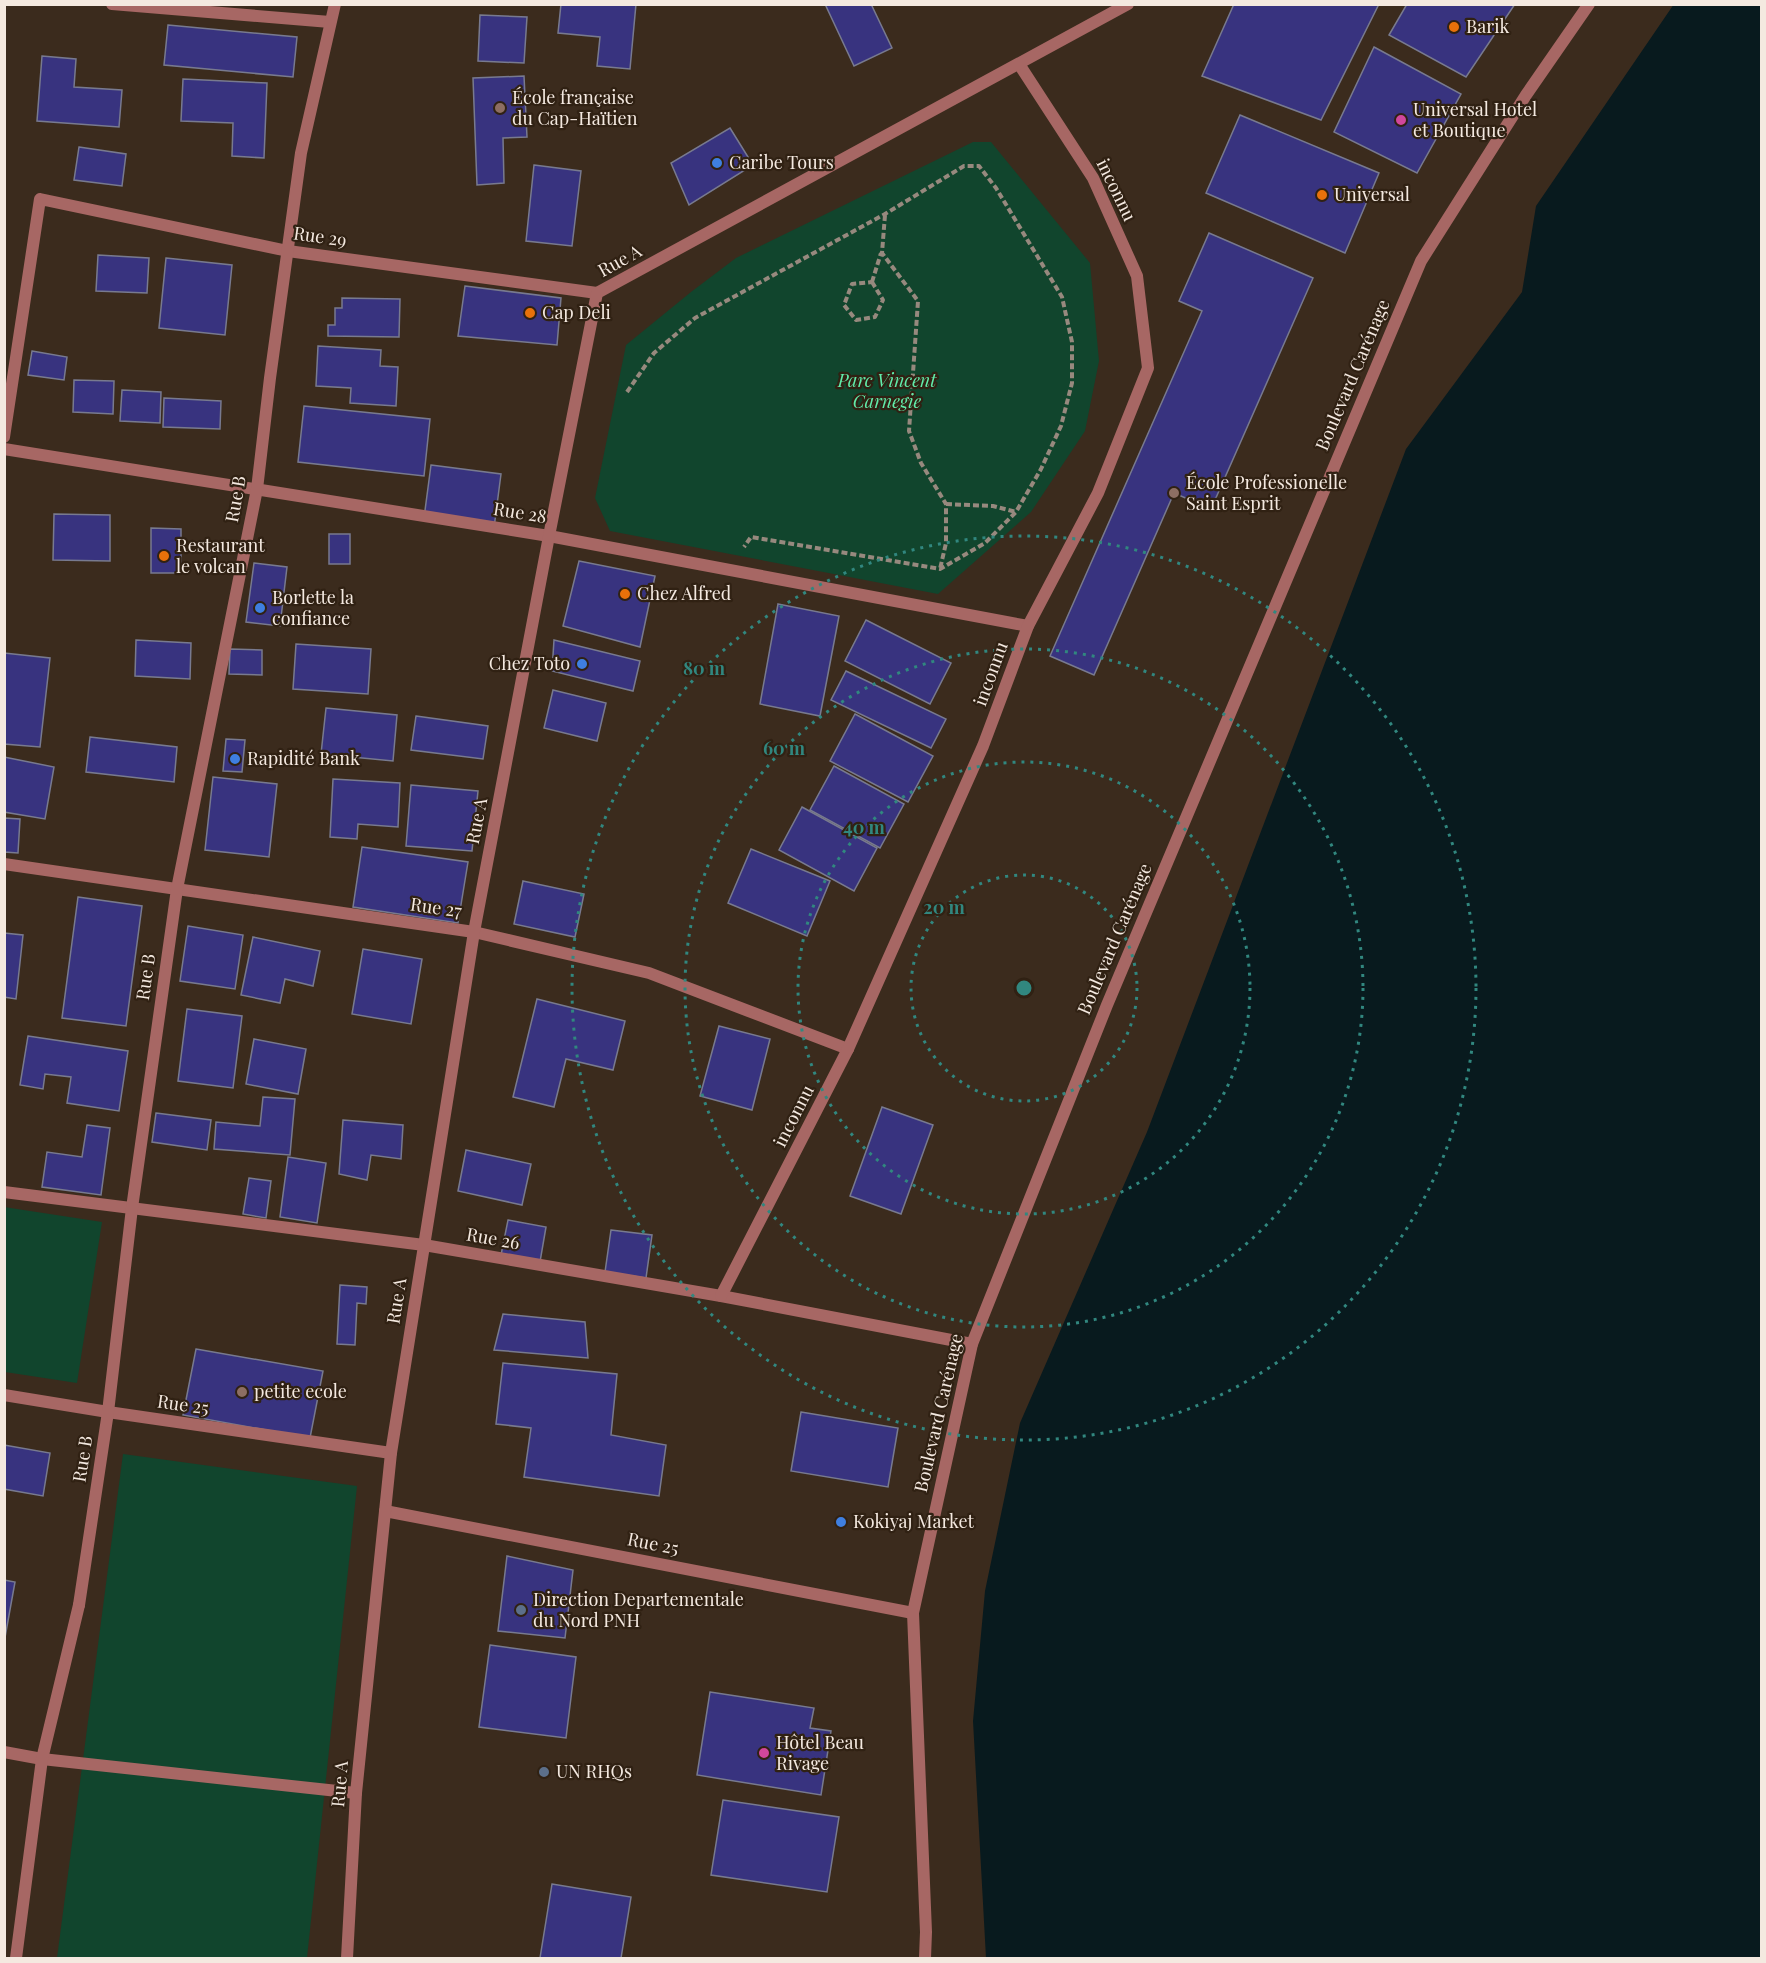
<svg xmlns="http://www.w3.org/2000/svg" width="1766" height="1963" font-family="'Playfair Display',serif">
	<rect width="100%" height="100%" fill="#3b2b1d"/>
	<g fill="#11452d">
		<path d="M973,142H991L1090,263L1099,361L1085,431L1031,512L938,594L610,531L595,498L626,345L691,292L736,258Z"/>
		<path d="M4,1207L102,1222L77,1383L5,1372Z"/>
		<path d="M123,1454L357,1486L307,1958H57Z"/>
	</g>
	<path fill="#081a1e" d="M1674,4L1762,5L1761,1958H986L973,1721L985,1591L1020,1423L1147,1132L1406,449L1522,292L1536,206Z"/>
	<g fill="#38337f" stroke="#787a8f" stroke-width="1.5">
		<path d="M561,4H636L630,69L597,66L600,37L558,33Z"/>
		<path d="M825,4H871L892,48L854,66Z"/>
		<path d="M1234,4H1379L1321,120L1202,76Z"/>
		<path d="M1407,4H1515L1466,77L1389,35Z"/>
		<path d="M480,15L527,17L524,63L478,61Z"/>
		<path d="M168,25L297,37L293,77L164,65Z"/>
		<path d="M1374,47L1461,94L1417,173L1334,132Z"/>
		<path d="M42,56L76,59L74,87L122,90L119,127L37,121Z"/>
		<path d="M524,76L527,137L503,138L504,183L477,185L473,78Z"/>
		<path d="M183,79L267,83L264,158L232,156L233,123L181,121Z"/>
		<path d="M1240,115L1379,173L1345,253L1206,193Z"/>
		<path d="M730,128L753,165L689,205L671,163Z"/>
		<path d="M79,147L126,154L122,186L74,180Z"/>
		<path d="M534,165L581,171L572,246L526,241Z"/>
		<path d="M1209,233L1313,278L1211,509L1174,493L1094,675L1050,656L1202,311L1179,301Z"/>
		<path d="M98,255L149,258L147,293L96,291Z"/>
		<path d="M166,258L232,265L225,335L159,328Z"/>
		<path d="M465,286L561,298L557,345L458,336Z"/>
		<path d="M342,298L400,299L399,337L328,336V325H335V308H342Z"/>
		<path d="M318,346L381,350L380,366L398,367L396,406L350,403L351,388L316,386Z"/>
		<path d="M32,351L67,357L64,380L28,375Z"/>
		<path d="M74,380L114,381L113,414L73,412Z"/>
		<path d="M122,390L161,392L160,423L120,421Z"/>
		<path d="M164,398L221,401L220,429L163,427Z"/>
		<path d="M304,406L430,419L424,476L298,462Z"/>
		<path d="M431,465L501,474L494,528L424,518Z"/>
		<path d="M54,514L110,515V561L53,560Z"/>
		<path d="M151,528L181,529V573H151Z"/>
		<rect x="329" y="534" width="21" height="30"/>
		<path d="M579,561L655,576L640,647L563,626Z"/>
		<path d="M254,563L287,567L280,626L246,622Z"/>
		<path d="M778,604L839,616L820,716L760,704Z"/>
		<path d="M866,620L951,663L930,704L845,661Z"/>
		<path d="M136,640L191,643L190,679L135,676Z"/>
		<path d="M554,640L640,661L633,691L552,671Z"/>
		<path d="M296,644L371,649L368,694L293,689Z"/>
		<path d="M230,649L262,650V675L229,674Z"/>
		<path d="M4,653L50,658L40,747L4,744Z"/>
		<path d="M846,671L946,719L931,748L831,700Z"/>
		<path d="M553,690L606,703L597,741L544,728Z"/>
		<path d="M326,708L397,715L393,761L321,754Z"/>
		<path d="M855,714L933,756L908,802L830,761Z"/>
		<path d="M416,716L488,726L483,759L411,750Z"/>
		<path d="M90,737L177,747L174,782L86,772Z"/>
		<path d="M226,739L245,740L242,772L223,771Z"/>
		<path d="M4,757L54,767L45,819L4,812Z"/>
		<path d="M834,766L904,804L880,848L810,810Z"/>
		<path d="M213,777L277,784L269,857L205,850Z"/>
		<path d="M333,779L400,783L398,827L358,824L357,839L330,837Z"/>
		<path d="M411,785L478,791L472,851L406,846Z"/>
		<path d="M802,807L877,848L854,891L779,850Z"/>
		<path d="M4,818L20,819L18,853L4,852Z"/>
		<path d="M362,847L468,862L458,923L353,907Z"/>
		<path d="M751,849L830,881L807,936L728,903Z"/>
		<path d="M523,881L584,894L575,937L514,924Z"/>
		<path d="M78,897L142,906L126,1026L62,1018Z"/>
		<path d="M188,926L243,935L235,989L180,981Z"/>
		<path d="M4,933L23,935L16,999L4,997Z"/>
		<path d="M253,937L320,951L313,986L285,979L280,1003L241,995Z"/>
		<path d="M363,949L422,959L411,1024L352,1014Z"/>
		<path d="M537,999L625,1021L613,1070L566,1059L554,1107L513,1097Z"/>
		<path d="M187,1009L242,1016L233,1088L178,1081Z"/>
		<path d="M719,1026L770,1039L752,1110L700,1096Z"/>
		<path d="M28,1036L128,1051L119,1111L67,1103L71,1077L45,1074L43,1089L20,1085Z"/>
		<path d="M254,1039L306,1049L298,1094L246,1084Z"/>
		<path d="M263,1097L295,1099L290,1155L214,1149L216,1122L260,1126Z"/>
		<path d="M882,1107L933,1125L901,1214L850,1196Z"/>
		<path d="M156,1113L211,1120L207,1150L152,1142Z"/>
		<path d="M343,1120L403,1125L401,1159L371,1155L367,1180L339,1174Z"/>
		<path d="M87,1125L110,1128L101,1195L42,1187L47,1152L82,1157Z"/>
		<path d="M466,1150L531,1164L522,1205L458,1191Z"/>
		<path d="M288,1157L326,1163L317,1223L280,1217Z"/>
		<path d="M249,1178L271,1181L266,1218L243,1214Z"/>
		<path d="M508,1220L546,1227L540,1262L501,1255Z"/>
		<path d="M611,1230L652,1235L646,1278L605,1272Z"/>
		<path d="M340,1285L367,1287L366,1304L357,1303L355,1345L337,1344Z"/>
		<path d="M503,1314L585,1322L588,1358L494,1350Z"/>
		<path d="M196,1349L323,1371L310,1438L183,1415Z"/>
		<path d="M503,1363L617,1374L611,1435L666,1445L659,1496L524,1477L531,1428L496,1424Z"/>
		<path d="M801,1412L898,1428L888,1487L791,1471Z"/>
		<path d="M4,1445L50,1453L43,1496L4,1489Z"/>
		<path d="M507,1556L573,1570L565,1638L498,1631Z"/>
		<path d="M4,1580L15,1582L4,1643Z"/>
		<path d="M490,1645L576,1657L566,1738L479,1727Z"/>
		<path d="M710,1692L814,1708L810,1728L831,1731L821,1795L697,1775Z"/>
		<path d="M723,1800L839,1817L827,1892L711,1875Z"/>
		<path d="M552,1884L631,1897L621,1958H540Z"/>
	</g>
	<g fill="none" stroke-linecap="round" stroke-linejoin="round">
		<g stroke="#97897e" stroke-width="4" stroke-dasharray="6 3" stroke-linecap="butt">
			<path d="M885,215L882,253L918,301L909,431L921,463L946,504V543L940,569"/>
			<path d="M872,282L883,300L875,317L856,320L844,305L852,284Z"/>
			<path d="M872,282L881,253"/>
			<path d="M627,392L654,353L695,318L885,214L964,166H979L996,188L1062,297L1072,342V383L1061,426L1041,469L1016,512L985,543L940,569L751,537L744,547"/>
			<path d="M946,504L993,506L1016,512"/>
		</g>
		<g stroke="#a76764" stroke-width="12">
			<path d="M112,4L330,22"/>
			<path d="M4,1752L42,1759L356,1793"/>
			<path d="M16,1958L42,1759L79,1605"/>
		</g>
		<g stroke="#a76764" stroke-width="12">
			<path d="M4,437L40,199L288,251L597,293"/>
			<path d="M4,449L549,536L1028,626"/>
			<path d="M4,864L474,932L649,973L848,1049"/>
			<path d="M4,1192L424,1245L721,1296L972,1344"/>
			<path d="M721,1296L848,1049L983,746L1028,626L1098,493L1148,368L1137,276L1093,178L1019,64"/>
			<path d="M4,1395L108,1412L391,1453"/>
			<path d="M385,1511L913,1613"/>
			<path d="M79,1605L108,1412L132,1208L177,889L257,489L270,378L301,153L335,4"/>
		</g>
		<g stroke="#a76764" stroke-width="12">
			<path d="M347,1958L356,1793L391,1453L474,932L549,536L597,293L1128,4"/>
			<path d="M925,1958L926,1932L913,1613L972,1344L1107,1005L1421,261L1526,95L1589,4"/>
		</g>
	</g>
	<g fill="none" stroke="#31877f" stroke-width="3" stroke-dasharray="3 6">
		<circle cx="1024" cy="988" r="113"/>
		<circle cx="1024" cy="988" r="226"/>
		<circle cx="1024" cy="988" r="339"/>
		<circle cx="1024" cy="988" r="452"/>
	</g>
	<g fill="#e8710a" stroke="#302113" stroke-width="2">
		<circle cx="1454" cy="27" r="6"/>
		<circle cx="1322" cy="195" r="6"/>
		<circle cx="530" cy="313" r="6"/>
		<circle cx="164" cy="556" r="6"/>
		<circle cx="625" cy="594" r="6"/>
	</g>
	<g fill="#8d6e63" stroke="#302113" stroke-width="2">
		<circle cx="500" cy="108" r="6"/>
		<circle cx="1174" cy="493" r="6"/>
		<circle cx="242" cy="1392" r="6"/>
	</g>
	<g fill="#d1479c" stroke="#302113" stroke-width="2">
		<circle cx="1401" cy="120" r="6"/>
		<circle cx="764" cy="1753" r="6"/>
	</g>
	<g fill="#3f7fe0" stroke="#302113" stroke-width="2">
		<circle cx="717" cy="163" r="6"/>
		<circle cx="260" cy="608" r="6"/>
		<circle cx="582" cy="664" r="6"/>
		<circle cx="235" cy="759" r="6"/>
		<circle cx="841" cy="1522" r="6"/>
	</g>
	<g fill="#5c6f8a" stroke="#302113" stroke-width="2">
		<circle cx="521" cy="1610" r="6"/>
		<circle cx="544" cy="1772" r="6"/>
	</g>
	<g text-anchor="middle" stroke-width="4.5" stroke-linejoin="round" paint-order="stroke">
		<g font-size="18" fill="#f4e9e0" stroke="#302113" text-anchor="start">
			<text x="1466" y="33">Barik</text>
			<text x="512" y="104">École française<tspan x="512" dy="21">du Cap-Haïtien</tspan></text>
			<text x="1413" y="116">Universal Hotel<tspan x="1413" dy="21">et Boutique</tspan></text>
			<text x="729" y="169">Caribe Tours</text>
			<text x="1334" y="201">Universal</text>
			<text x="542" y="319">Cap Deli</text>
			<text x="1186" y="489">École Professionelle<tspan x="1186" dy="21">Saint Esprit</tspan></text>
			<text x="176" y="552">Restaurant<tspan x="176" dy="21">le volcan</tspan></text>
			<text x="637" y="600">Chez Alfred</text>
			<text x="272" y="604">Borlette la<tspan x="272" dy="21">confiance</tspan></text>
			<text x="570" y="670" text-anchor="end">Chez Toto</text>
			<text x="247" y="765">Rapidité Bank</text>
			<text x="254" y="1398">petite ecole</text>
			<text x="853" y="1528">Kokiyaj Market</text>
			<text x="533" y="1606">Direction Departementale<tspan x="533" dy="21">du Nord PNH</tspan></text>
			<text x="776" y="1749">Hôtel Beau<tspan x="776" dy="21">Rivage</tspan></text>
			<text x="556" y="1778">UN RHQs</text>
		</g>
		<g font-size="18" fill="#f4e9e0" stroke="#302113">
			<text transform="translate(1116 190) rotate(64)" y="6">inconnu</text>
			<text transform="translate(320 237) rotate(8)" y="6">Rue 29</text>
			<text transform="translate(620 261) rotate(-29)" y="6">Rue A</text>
			<text transform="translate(1353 375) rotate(-67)" y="6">Boulevard Carénage</text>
			<text transform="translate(236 499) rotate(-80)" y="6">Rue B</text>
			<text transform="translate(520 513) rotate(9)" y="6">Rue 28</text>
			<text transform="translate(991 674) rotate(-70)" y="6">inconnu</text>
			<text transform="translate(477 821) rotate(-79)" y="6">Rue A</text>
			<text transform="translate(436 908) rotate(8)" y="6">Rue 27</text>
			<text transform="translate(1115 939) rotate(-67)" y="6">Boulevard Carénage</text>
			<text transform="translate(146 977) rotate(-82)" y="6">Rue B</text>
			<text transform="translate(794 1116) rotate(-63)" y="6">inconnu</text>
			<text transform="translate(493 1239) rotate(10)" y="6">Rue 26</text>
			<text transform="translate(397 1301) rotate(-81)" y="6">Rue A</text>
			<text transform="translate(183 1405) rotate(8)" y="6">Rue 25</text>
			<text transform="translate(939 1413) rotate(-77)" y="6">Boulevard Carénage</text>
			<text transform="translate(83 1459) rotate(-81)" y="6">Rue B</text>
			<text transform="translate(653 1544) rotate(11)" y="6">Rue 25</text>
			<text transform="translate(340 1784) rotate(-85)" y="6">Rue A</text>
		</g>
		<g font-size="18" font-style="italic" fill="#61ecaa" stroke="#302113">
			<text x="887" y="387">Parc Vincent<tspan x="887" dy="21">Carnegie</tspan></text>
		</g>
	</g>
	<circle cx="1024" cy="988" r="9" fill="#31877f" stroke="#302113" stroke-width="3"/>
	<g font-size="18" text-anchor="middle" font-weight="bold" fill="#31877f" stroke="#302113" stroke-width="4.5" stroke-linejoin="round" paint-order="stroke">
		<text x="704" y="675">80 m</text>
		<text x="784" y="755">60 m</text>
		<text x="864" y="834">40 m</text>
		<text x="944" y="914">20 m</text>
	</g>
	<rect width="1766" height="1963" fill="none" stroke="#f4e9e0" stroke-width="12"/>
</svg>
